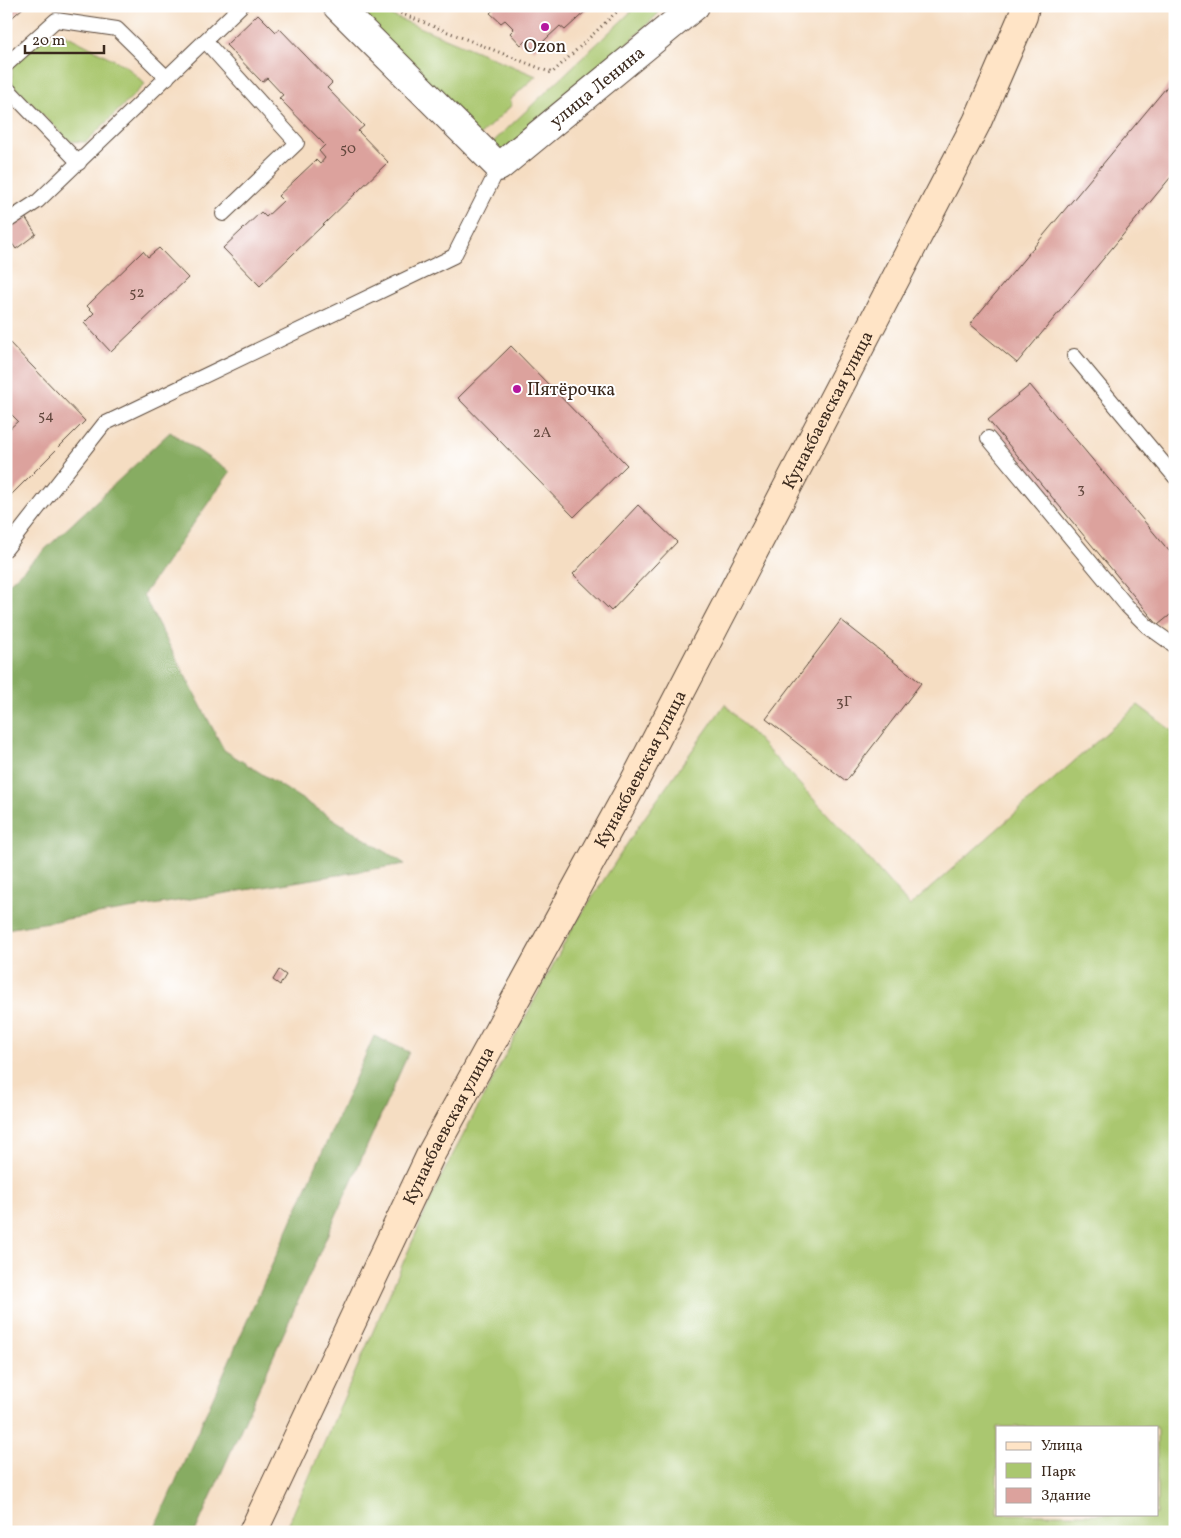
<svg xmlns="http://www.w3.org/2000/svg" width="1181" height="1538" font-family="Vollkorn,serif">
	<rect width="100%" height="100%" fill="#fff"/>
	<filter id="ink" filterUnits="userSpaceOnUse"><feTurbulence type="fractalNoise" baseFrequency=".02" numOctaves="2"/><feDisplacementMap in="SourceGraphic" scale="10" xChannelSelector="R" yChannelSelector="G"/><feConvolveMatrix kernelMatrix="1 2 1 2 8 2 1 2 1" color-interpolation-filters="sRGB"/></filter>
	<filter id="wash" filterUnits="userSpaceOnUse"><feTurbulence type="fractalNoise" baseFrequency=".0096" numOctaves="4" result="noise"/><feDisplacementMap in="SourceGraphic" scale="20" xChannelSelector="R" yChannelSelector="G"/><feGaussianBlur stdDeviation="1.12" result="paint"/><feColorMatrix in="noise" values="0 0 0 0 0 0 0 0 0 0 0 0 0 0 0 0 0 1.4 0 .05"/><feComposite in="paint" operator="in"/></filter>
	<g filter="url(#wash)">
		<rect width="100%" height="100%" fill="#f5ddc2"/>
		<g fill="#aac76f" stroke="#727846" fill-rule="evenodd">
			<path d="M350,6H369L536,76L510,100L512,105L475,140Z"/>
			<path d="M637,6H655L658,14L523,145L498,151L491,144Z"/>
			<path d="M64,34L126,66L145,84L86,142L69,141L12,84V67L40,41Z"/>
			<path d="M725,704L859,848L910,906L1138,705L1175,733V1532H285L439,1181L572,929L640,824ZM997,1427H1157V1514H997Z"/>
		</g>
		<g fill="#87ac62" stroke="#616b40">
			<path d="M170,432L230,472L143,595L224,750L405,864L6,929V586Z"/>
			<path d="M374,1036L409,1052L195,1532H153Z"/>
		</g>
		<g id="blocks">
			<g fill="#dca29d">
				<path d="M6,6H25L6,23Z"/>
				<path d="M492,6H585L588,9L565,30L560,26L534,50L525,41L521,45L510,33L514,29L505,20L501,23L490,13L494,9Z"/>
				<path d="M258,14L276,32L279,28L332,83L327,88L364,126L358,131L388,162L260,286L223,248L261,212L266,217L283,201L278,196L316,160L320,164L325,158L319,151L325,145L279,98L283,95L267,78L262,82L226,45Z"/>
				<path d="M1175,77V172L1017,363L970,324Z"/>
				<path d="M25,217L36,234L16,249L6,235V231Z"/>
				<path d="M159,248L188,278L111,352L84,323L94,313L87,306L143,251L148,257Z"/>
				<path d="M6,339L85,421L6,500V432L18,421L6,409Z"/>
				<path d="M511,346L627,465L574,517L458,398Z"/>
				<path d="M1030,385L1175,558V611L1158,625L988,420Z"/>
				<path d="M638,505L677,542L611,611L573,574Z"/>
				<path d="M841,620L921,683L846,781L766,719Z"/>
				<path d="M279,970L286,975L280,985L273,980Z"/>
			</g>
		</g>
	</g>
	<g filter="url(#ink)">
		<use href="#blocks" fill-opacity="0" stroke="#574537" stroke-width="1"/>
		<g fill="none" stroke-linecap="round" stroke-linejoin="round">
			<defs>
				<g id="service">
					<path d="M205,41L297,143L223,214"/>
					<path d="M6,65L56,20L117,29L167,78"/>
					<path d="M6,87L79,163"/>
					<path d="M6,222L38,201L241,6"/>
					<path d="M1074,356L1175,477"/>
					<path d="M988,438L1127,606L1147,626L1175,646"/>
					<path d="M6,549L104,424L454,256L499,167"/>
				</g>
				<g id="minor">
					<path id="s1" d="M337,6L499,167L695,6"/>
				</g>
				<g id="secondary">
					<path id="s2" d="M253,1532L431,1154L634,782L977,122L1023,16L1025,6"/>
				</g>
			</defs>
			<use href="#service" stroke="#574537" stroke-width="16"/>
			<use href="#minor" stroke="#574537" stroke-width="30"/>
			<use href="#secondary" stroke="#574537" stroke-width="30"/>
			<path stroke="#574537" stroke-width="3" stroke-dasharray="1 4" stroke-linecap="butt" d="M382,6L552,73L623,6"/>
			<use href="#service" stroke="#fff" stroke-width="14"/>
			<use href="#minor" stroke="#fff" stroke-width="28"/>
			<use href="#secondary" stroke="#ffe4c6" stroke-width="28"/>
		</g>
	</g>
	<g fill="#b5179e" stroke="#fff" stroke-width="2">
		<circle cx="545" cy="27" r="5"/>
		<circle cx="517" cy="389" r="5"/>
	</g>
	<g text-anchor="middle" stroke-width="4" stroke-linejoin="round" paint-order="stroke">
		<g font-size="15" fill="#63483e">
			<text x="348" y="153">50</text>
			<text x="137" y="297">52</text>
			<text x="46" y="420">54</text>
			<text x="542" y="437">2А</text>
			<text x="1081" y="493">3</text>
			<text x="844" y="706">3Г</text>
		</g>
		<g font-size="18" fill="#3b2a1e" stroke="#fff">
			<text x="545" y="52">Ozon</text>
			<text x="527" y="395" text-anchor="start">Пятёрочка</text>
		</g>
		<g font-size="18" fill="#3b2a1e" stroke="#fff">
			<text dy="6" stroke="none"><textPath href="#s1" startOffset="355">улица Ленина</textPath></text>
			<text dy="6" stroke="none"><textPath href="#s2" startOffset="1261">Кунакбаевская улица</textPath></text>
			<text dy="6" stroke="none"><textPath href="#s2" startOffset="856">Кунакбаевская улица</textPath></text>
			<text dy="6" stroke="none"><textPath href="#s2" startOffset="451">Кунакбаевская улица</textPath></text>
		</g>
	</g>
	<rect width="1181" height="1538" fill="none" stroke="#fff" stroke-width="25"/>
	<rect x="996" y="1426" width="162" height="90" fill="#ffffff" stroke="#b1aaa5"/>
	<rect x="1006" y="1442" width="25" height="8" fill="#ffe4c6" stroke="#b1aaa5"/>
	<text x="1041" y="1450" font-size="15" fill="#3b2a1e">Улица</text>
	<rect x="1006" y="1463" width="25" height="15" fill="#aac76f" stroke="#b1aaa5"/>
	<text x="1041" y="1476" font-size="15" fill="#3b2a1e">Парк</text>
	<rect x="1006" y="1488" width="25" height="15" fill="#dca29d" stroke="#b1aaa5"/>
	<text x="1041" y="1500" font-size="15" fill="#3b2a1e">Здание</text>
	<path d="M25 45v8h79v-8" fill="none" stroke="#3b2a1e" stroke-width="2.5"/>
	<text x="32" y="45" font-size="15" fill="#3b2a1e" stroke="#ffffff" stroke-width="4" paint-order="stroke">20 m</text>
</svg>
